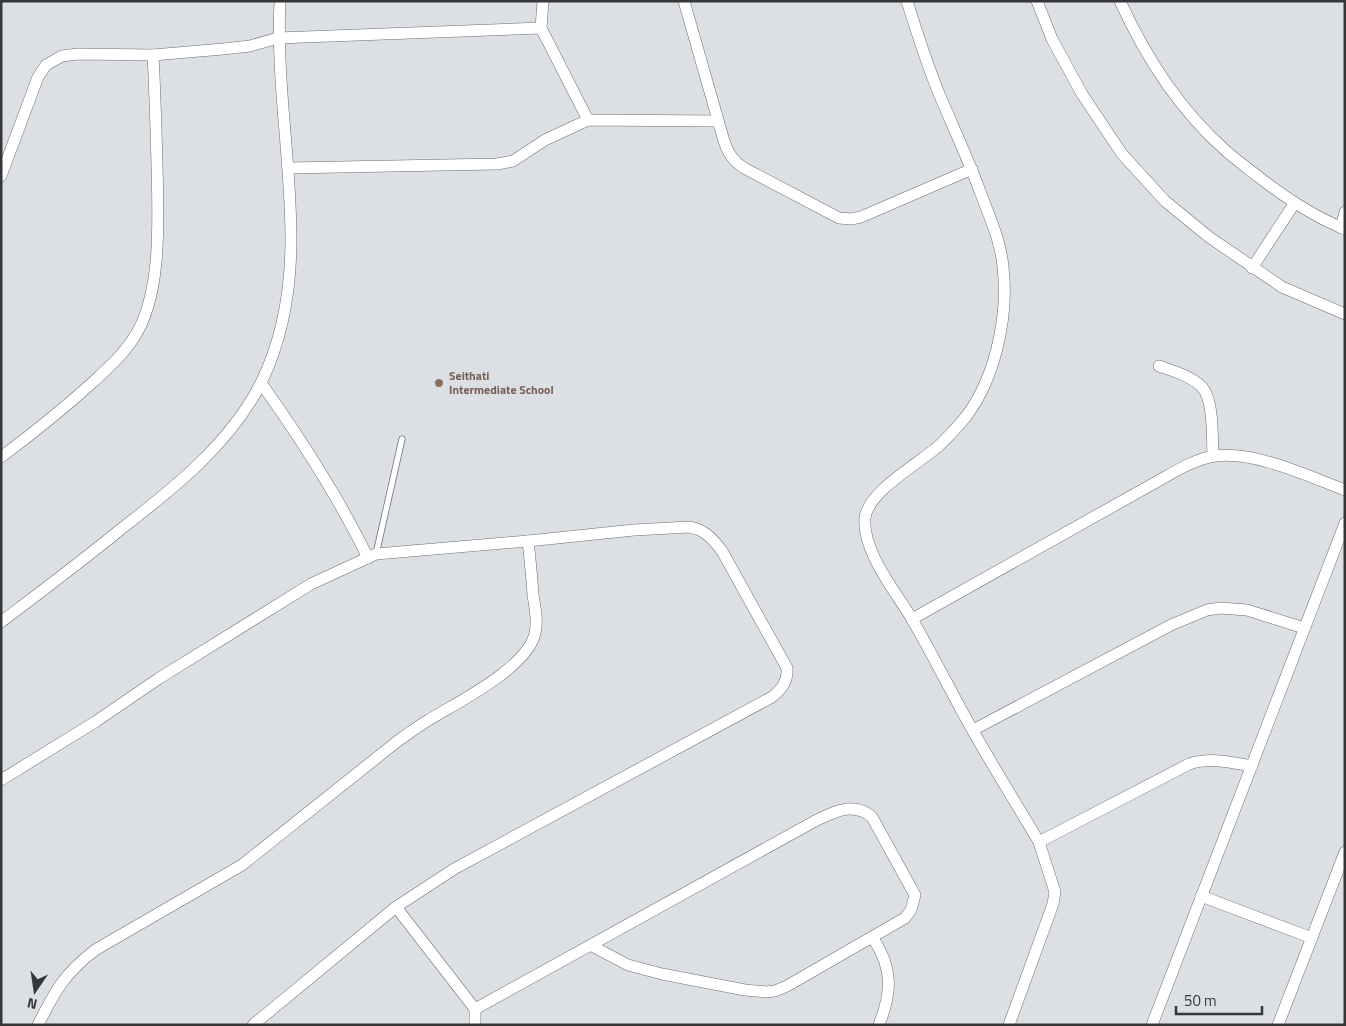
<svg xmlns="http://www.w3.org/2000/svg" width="1346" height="1026" font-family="'Titillium Web',sans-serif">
	<rect width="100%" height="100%" fill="#dcdfe4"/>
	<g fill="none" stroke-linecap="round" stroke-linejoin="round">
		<defs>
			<path id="lane" d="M376,554L402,439"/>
			<g id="street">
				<path d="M543,1L541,28L588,120"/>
				<path d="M684,1L724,141C728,153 733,161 744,168L839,218L851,219L861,217L972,169"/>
				<path d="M907,1C917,33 927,65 940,96C954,129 969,161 981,194C990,218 1001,242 1003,267C1009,319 994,386 959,425C951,433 944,442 935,449C916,465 868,492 865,518C862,552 897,593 913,621C934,657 952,694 973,731C994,768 1017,805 1039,842L1189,764C1211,757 1230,762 1252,766"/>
				<path d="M1037,1L1052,39L1082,94L1122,154L1165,201L1209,237L1282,287L1345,314"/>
				<path d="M1120,1C1145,56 1180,110 1225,150C1236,160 1249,169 1260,178C1286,198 1314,217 1345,229"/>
				<path d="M288,168L497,164L513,161L545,140L588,120L718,121"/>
				<path d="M1,176L38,77L46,65L62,56L78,54L153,55L223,49L250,46L278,38L541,28"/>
				<path d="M1341,228L1345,212"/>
				<path d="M1252,268L1294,204"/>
				<path d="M1159,366C1173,371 1191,376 1202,387C1214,400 1212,438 1213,456"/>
				<path d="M261,383C301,439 338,496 368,558"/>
				<path d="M1,457C32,434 63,409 92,383C107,369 122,356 133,339C163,296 158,215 157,165C156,128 155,91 153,55"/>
				<path d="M912,619L1158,481C1176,471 1195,459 1215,456C1255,451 1308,476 1345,490"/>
				<path d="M1,622C42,591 82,561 121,529C174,488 230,444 261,383C283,338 291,288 291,239C291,160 276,81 280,1"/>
				<path d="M973,730L1171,625L1207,610L1220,608L1247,610L1304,628"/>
				<path d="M1,780L95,722L158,679L311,584L376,554L528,541L634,530L689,527C704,529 713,539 722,551L787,668C788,681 782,689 772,697L454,869L396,907L253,1025"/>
				<path d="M1201,896L1312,938"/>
				<path d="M396,907L475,1009V1025"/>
				<path d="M873,938C893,968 892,992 879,1025"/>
				<path d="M475,1009L815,821C834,812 853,801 872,817L915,895L911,910L905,918L787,986L775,991L766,992L745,990L662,974L628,965L592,946"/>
				<path d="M38,1025C55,991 64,974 95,950L242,865L399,740C408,734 417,727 427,721C456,703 528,668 535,633C538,621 535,607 533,595C532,577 530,559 528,541"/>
				<path d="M1009,1025L1053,904L1055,892L1039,842"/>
				<path d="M1152,1025L1345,523"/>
				<path d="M1278,1025L1345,852"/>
			</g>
		</defs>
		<use href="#lane" stroke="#6c6e72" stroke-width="7"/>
		<use href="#street" stroke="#6c6e72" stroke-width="12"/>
		<use href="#lane" stroke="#fff" stroke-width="5.5"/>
		<use href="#street" stroke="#fff" stroke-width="11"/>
	</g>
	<circle fill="#8d6e63" stroke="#dcdfe4" stroke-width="2" cx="439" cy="383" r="5"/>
	<g text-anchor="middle" stroke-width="4.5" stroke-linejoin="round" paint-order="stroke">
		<g font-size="12" font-weight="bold" fill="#785e54" stroke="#dcdfe4" text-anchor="start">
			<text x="449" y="380">Seithati<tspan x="449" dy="14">Intermediate School</tspan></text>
		</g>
	</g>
	<rect width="1346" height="1026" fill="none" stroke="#363739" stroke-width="5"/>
	<g transform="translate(35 991) rotate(193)" stroke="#dcdfe4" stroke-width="4" paint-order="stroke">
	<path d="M0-4L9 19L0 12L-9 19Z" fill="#363739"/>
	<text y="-8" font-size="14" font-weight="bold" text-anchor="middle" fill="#363739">N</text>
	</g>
	<path d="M1176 1006v8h86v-8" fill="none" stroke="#363739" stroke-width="2.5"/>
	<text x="1184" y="1006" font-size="15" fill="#363739" stroke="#dcdfe4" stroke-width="4" paint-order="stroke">50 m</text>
</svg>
